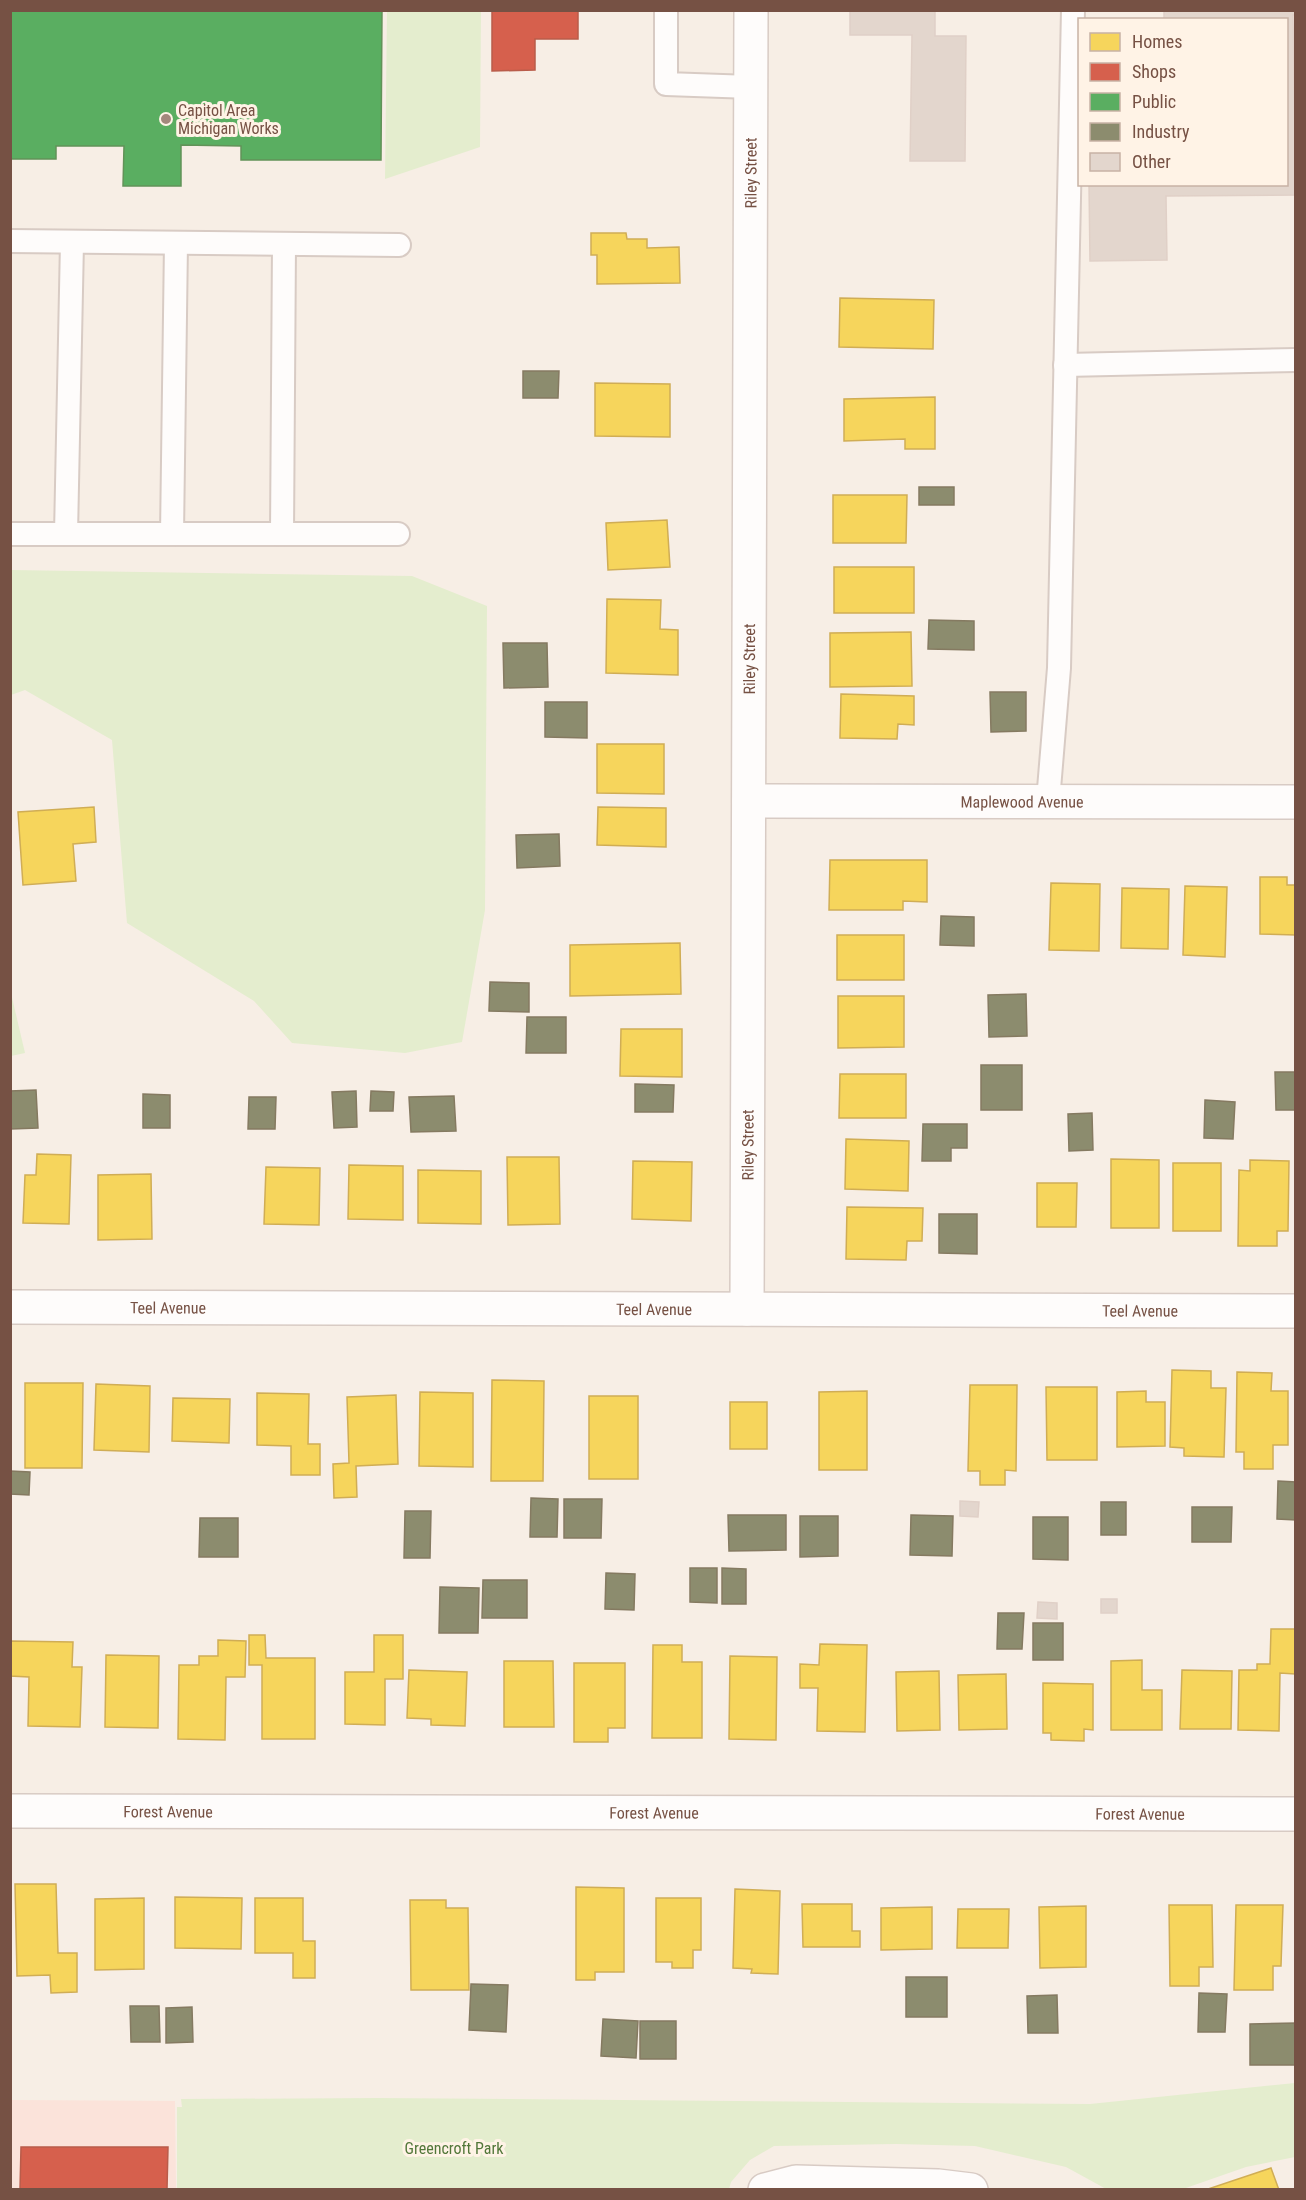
<svg xmlns="http://www.w3.org/2000/svg" width="1306" height="2200" font-family="'Roboto Condensed',sans-serif">
	<rect width="100%" height="100%" fill="#f7eee5"/>
	<path fill="#fbe3da" d="M11,2100L175,2101L176,2189L11,2190Z"/>
	<g fill="#e4edce">
		<path d="M387,11H481L480,147L385,179Z"/>
		<path d="M11,570L412,576L487,606L485,910L462,1042L405,1053L292,1043L254,1001L127,923L112,740L25,690L11,695Z"/>
		<path d="M10,989L25,1053L11,1056H10Z"/>
		<path d="M1295,2083V2157L1246,2167L1183,2189L1108,2190L1066,2167L975,2146L896,2144L774,2146L750,2160L731,2182L729,2189H177V2107H182L181,2099L378,2098L1090,2104Z"/>
	</g>
	<g fill="#f6d55c" stroke="#d0ad55" stroke-width="1.5">
		<path d="M591,233H626L627,239H647V248L679,247L680,283L597,284V255H591Z"/>
		<path d="M840,298L934,300L933,349L839,347Z"/>
		<path d="M595,383L670,384V437L595,436Z"/>
		<path d="M935,397V449H905V439L844,441V399Z"/>
		<path d="M833,495H907L906,543H833Z"/>
		<path d="M667,520L670,567L608,570L606,523Z"/>
		<rect x="834" y="567" width="80" height="46"/>
		<path d="M607,599L661,600L660,629L678,630V675L606,673Z"/>
		<path d="M911,632L912,686L830,687V633Z"/>
		<path d="M841,694L914,696V725L898,724L897,739L840,738Z"/>
		<path d="M597,744H664V794L597,793Z"/>
		<path d="M94,807L96,842L73,844L76,881L23,885L18,812Z"/>
		<path d="M598,807L666,808V847L597,845Z"/>
		<path d="M830,860H927V902L903,901V910H829Z"/>
		<path d="M1260,877H1287V885H1296V935L1260,934Z"/>
		<path d="M1051,883L1100,884L1099,951L1049,950Z"/>
		<path d="M1185,886L1227,887L1225,957L1183,955Z"/>
		<path d="M1122,888L1169,889L1168,949L1121,948Z"/>
		<rect x="837" y="935" width="67" height="45"/>
		<path d="M680,943L681,994L570,996V945Z"/>
		<path d="M838,996H904V1047L838,1048Z"/>
		<path d="M621,1029H682V1077L620,1076Z"/>
		<path d="M840,1074H906V1118H839Z"/>
		<path d="M846,1139L909,1141L908,1191L845,1189Z"/>
		<path d="M37,1154L71,1155L69,1224L23,1223L25,1175H36Z"/>
		<path d="M507,1157H559L560,1224L508,1225Z"/>
		<path d="M1111,1159L1159,1160V1228H1111Z"/>
		<path d="M1250,1160L1289,1161L1288,1231H1277V1246H1238L1239,1170L1250,1171Z"/>
		<path d="M633,1161L692,1162L691,1221L632,1219Z"/>
		<rect x="1173" y="1163" width="48" height="68"/>
		<path d="M349,1165L403,1166V1220L348,1219Z"/>
		<path d="M266,1167L320,1168L319,1225L264,1224Z"/>
		<path d="M418,1170L481,1171V1224L418,1223Z"/>
		<path d="M151,1174L152,1239L98,1240V1175Z"/>
		<path d="M1037,1183H1077L1076,1227H1037Z"/>
		<path d="M847,1207L923,1208L922,1241H907L906,1260L846,1259Z"/>
		<path d="M1172,1370L1211,1371V1388H1226L1224,1457L1184,1456V1448L1170,1447Z"/>
		<path d="M1237,1372L1272,1373L1271,1391H1288V1445H1273V1469H1244V1452H1236Z"/>
		<path d="M492,1380L544,1381L543,1481H491Z"/>
		<path d="M25,1383H83L82,1468H25Z"/>
		<path d="M96,1384L150,1386L149,1452L94,1450Z"/>
		<path d="M970,1385H1017L1016,1471L1005,1470V1485H980V1471H968Z"/>
		<path d="M1046,1387H1097V1460H1047Z"/>
		<path d="M867,1391V1470H819V1392Z"/>
		<path d="M1146,1391V1402H1165V1446L1117,1447V1392Z"/>
		<path d="M420,1392L473,1393V1467L419,1466Z"/>
		<path d="M257,1393L309,1394L308,1444H320V1475H291V1446L257,1445Z"/>
		<path d="M396,1395L398,1464L356,1466L357,1497L334,1498L333,1464L349,1463L347,1397Z"/>
		<rect x="589" y="1396" width="49" height="83"/>
		<path d="M173,1398L230,1399L229,1443L172,1441Z"/>
		<rect x="730" y="1402" width="37" height="47"/>
		<path d="M1271,1629H1296L1295,1674L1280,1673L1279,1731L1238,1730L1239,1670H1257V1664H1270Z"/>
		<path d="M249,1635H265L266,1658H315V1739H262V1665H249Z"/>
		<path d="M374,1635H403V1679H385V1725L345,1724V1672H374Z"/>
		<path d="M218,1640L246,1641L245,1677H226L225,1740L178,1739L179,1665H199V1656H218Z"/>
		<path d="M10,1641L73,1642L72,1667H82L80,1727L28,1726L29,1677L10,1676Z"/>
		<path d="M820,1644L867,1645L865,1732L817,1731L818,1688H800V1664L819,1665Z"/>
		<path d="M653,1645H682V1662H702V1738H652Z"/>
		<path d="M106,1655L159,1656L158,1728L105,1727Z"/>
		<path d="M730,1656L777,1657L776,1740L729,1739Z"/>
		<path d="M1142,1660V1690H1162V1730H1111V1661Z"/>
		<path d="M504,1661H553L554,1727H504Z"/>
		<path d="M574,1663H625V1728H608V1742H574Z"/>
		<path d="M409,1670L467,1672L465,1726L431,1725V1719L407,1718Z"/>
		<path d="M1182,1670L1232,1671L1231,1729H1180Z"/>
		<path d="M939,1671L940,1730L897,1731L896,1672Z"/>
		<path d="M1006,1674L1007,1729L959,1730L958,1675Z"/>
		<path d="M1043,1683L1093,1684V1730L1084,1729V1741L1051,1740V1733H1043Z"/>
		<path d="M15,1884H56L58,1953H77V1992L51,1993L50,1975L17,1976Z"/>
		<path d="M576,1887L624,1888V1972H595V1980H576Z"/>
		<path d="M735,1889L780,1891L778,1974L751,1973L752,1969L733,1968Z"/>
		<path d="M175,1897L242,1898L241,1949L175,1948Z"/>
		<path d="M144,1898V1969L95,1970V1899Z"/>
		<path d="M255,1898H303V1941H315V1978H293V1953H255Z"/>
		<path d="M656,1898H701V1950H693V1968H672V1962H656Z"/>
		<path d="M410,1900H446V1908H468L469,1990H411Z"/>
		<path d="M802,1904H852V1931H860V1947H803Z"/>
		<path d="M1169,1905H1212L1213,1967H1199V1986H1170Z"/>
		<path d="M1236,1905H1283L1281,1966H1273V1990H1234Z"/>
		<path d="M1086,1906V1967L1040,1968L1039,1907Z"/>
		<path d="M932,1907V1949L881,1950V1908Z"/>
		<path d="M958,1909H1009L1008,1948H957Z"/>
		<path d="M1271,2168L1279,2190H1208V2189Z"/>
	</g>
	<g fill="#d6604d" stroke="#b95c4a" stroke-width="1.5">
		<path d="M492,10H578V39H535V70L492,71Z"/>
		<path d="M21,2147H168L167,2190H20Z"/>
	</g>
	<path fill="#5aae61" stroke="#629258" stroke-width="1.5" d="M10,10H382L381,160H241V146L181,145V186H123L124,146H56V159H10Z"/>
	<g fill="#8c8c6e" stroke="#857a61" stroke-width="1.5">
		<path d="M523,371H559L558,398H523Z"/>
		<rect x="919" y="487" width="35" height="18"/>
		<path d="M929,620L974,621V650L928,649Z"/>
		<path d="M503,643H547L548,687L504,688Z"/>
		<path d="M990,692H1026V731L991,732Z"/>
		<path d="M545,702H587V738L545,737Z"/>
		<path d="M559,834L560,866L517,868L516,835Z"/>
		<path d="M941,916L974,917V946L940,945Z"/>
		<path d="M490,982L529,983V1012L489,1011Z"/>
		<path d="M1026,994L1027,1036L989,1037L988,995Z"/>
		<path d="M527,1017H566V1053H526Z"/>
		<rect x="981" y="1065" width="41" height="45"/>
		<path d="M1275,1072H1296V1110H1276Z"/>
		<path d="M635,1084L674,1085L673,1112H635Z"/>
		<path d="M36,1090L38,1128L11,1129L10,1091Z"/>
		<path d="M356,1091L357,1127L334,1128L332,1092Z"/>
		<path d="M371,1091L394,1092L393,1111H370Z"/>
		<path d="M143,1094L170,1095V1128H143Z"/>
		<path d="M454,1096L456,1131L411,1132L409,1097Z"/>
		<path d="M249,1097H276L275,1129H248Z"/>
		<path d="M1205,1100L1235,1102L1233,1139L1204,1138Z"/>
		<path d="M1092,1113L1093,1150L1069,1151L1068,1114Z"/>
		<path d="M923,1124H967V1148H951V1161H922Z"/>
		<path d="M939,1214H977V1254L939,1253Z"/>
		<path d="M10,1471L30,1472L29,1495L10,1494Z"/>
		<path d="M1278,1481L1296,1482V1520L1277,1519Z"/>
		<path d="M531,1498L558,1499L557,1537H530Z"/>
		<path d="M564,1499H602L601,1538H564Z"/>
		<rect x="1101" y="1502" width="25" height="33"/>
		<path d="M1192,1507H1232L1231,1542H1192Z"/>
		<path d="M405,1511H431L430,1558H404Z"/>
		<path d="M728,1515H786V1550L729,1551Z"/>
		<path d="M911,1515L953,1516L952,1556L910,1555Z"/>
		<path d="M800,1516H838V1556L800,1557Z"/>
		<path d="M1033,1517H1068V1560L1033,1559Z"/>
		<path d="M200,1518H238V1557H199Z"/>
		<path d="M690,1568H717V1603L690,1602Z"/>
		<path d="M722,1568L746,1569V1604H722Z"/>
		<path d="M606,1573L635,1574L634,1610L605,1609Z"/>
		<path d="M483,1580H527V1618H482Z"/>
		<path d="M440,1587L479,1588L478,1633H439Z"/>
		<path d="M998,1613H1024L1022,1649H997Z"/>
		<rect x="1033" y="1623" width="30" height="37"/>
		<rect x="906" y="1977" width="41" height="40"/>
		<path d="M471,1984L508,1985L506,2032L469,2030Z"/>
		<path d="M1199,1993L1227,1994L1225,2032H1198Z"/>
		<path d="M1057,1995L1058,2033H1028L1027,1996Z"/>
		<path d="M130,2006H159L160,2042H131Z"/>
		<path d="M192,2007L193,2042L166,2043V2008Z"/>
		<path d="M603,2019L638,2021L636,2058L601,2056Z"/>
		<rect x="640" y="2021" width="36" height="38"/>
		<path d="M1296,2023V2065H1250V2024Z"/>
	</g>
	<g fill="#e3d6cd" stroke="#e0d0c7" stroke-width="1.5">
		<path d="M850,10H935V36H966L965,161H910L912,35H850Z"/>
		<path d="M1164,10H1296V15H1293L1296,195L1166,196L1167,260L1090,261L1089,184H1286V20H1164Z"/>
		<path d="M960,1501L979,1502L978,1517L960,1516Z"/>
		<rect x="1101" y="1599" width="16" height="14"/>
		<path d="M1038,1602L1057,1603V1619L1037,1618Z"/>
	</g>
	<g fill="none" stroke-linecap="round" stroke-linejoin="round">
		<defs>
			<g id="lane">
				<path d="M666,10V84L751,87"/>
				<path d="M10,241L399,245"/>
				<path d="M1065,365L1296,360"/>
				<path d="M10,534H398"/>
				<path d="M66,534L72,242"/>
				<path d="M172,534L176,243"/>
				<path d="M282,534L284,244"/>
				<path d="M1048,801L1059,668L1073,10"/>
			</g>
			<g id="street">
				<path id="s1" d="M749,801L1296,802"/>
				<path id="s2" d="M10,1307L1296,1311"/>
				<path id="s3" d="M747,1309L751,10"/>
				<path id="s4" d="M10,1811L1296,1814"/>
				<path d="M765,2190L796,2182L938,2186L971,2190"/>
			</g>
		</defs>
		<use href="#lane" stroke="#d8cbc4" stroke-width="26"/>
		<use href="#street" stroke="#d8cbc4" stroke-width="36"/>
		<use href="#lane" stroke="#fefcfb" stroke-width="22"/>
		<use href="#street" stroke="#fefcfb" stroke-width="33"/>
	</g>
	<circle fill="#a3887c" stroke="#fff3e6" stroke-width="2" cx="166" cy="119" r="6"/>
	<g text-anchor="middle" stroke-width="6" stroke-linejoin="round" paint-order="stroke">
		<g font-size="16" fill="#765144" stroke="#fff3e6" text-anchor="start">
			<text x="178" y="116">Capitol Area<tspan x="178" dy="18">Michigan Works</tspan></text>
		</g>
		<g font-size="16" fill="#765144" stroke="#fff3e6">
			<text dy="6" stroke="none"><textPath href="#s3" startOffset="1136">Riley Street</textPath></text>
			<text dy="6" stroke="none"><textPath href="#s3" startOffset="650">Riley Street</textPath></text>
			<text dy="6" stroke="none"><textPath href="#s1" startOffset="273">Maplewood Avenue</textPath></text>
			<text dy="6" stroke="none"><textPath href="#s3" startOffset="164">Riley Street</textPath></text>
			<text dy="6" stroke="none"><textPath href="#s2" startOffset="158">Teel Avenue</textPath></text>
			<text dy="6" stroke="none"><textPath href="#s2" startOffset="644">Teel Avenue</textPath></text>
			<text dy="6" stroke="none"><textPath href="#s2" startOffset="1130">Teel Avenue</textPath></text>
			<text dy="6" stroke="none"><textPath href="#s4" startOffset="158">Forest Avenue</textPath></text>
			<text dy="6" stroke="none"><textPath href="#s4" startOffset="644">Forest Avenue</textPath></text>
			<text dy="6" stroke="none"><textPath href="#s4" startOffset="1130">Forest Avenue</textPath></text>
		</g>
		<g font-size="16" fill="#527739" stroke="#fff3e6">
			<text x="454" y="2154">Greencroft Park</text>
		</g>
	</g>
	<rect width="1306" height="2200" fill="none" stroke="#765144" stroke-width="24"/>
	<rect x="1078" y="18" width="210" height="168" fill="#fff3e6" stroke="#c8b2a5" stroke-width="1.5"/>
	<rect x="1090" y="33" width="30" height="18" fill="#f6d55c" stroke="#c8b2a5" stroke-width="1.5"/>
	<text x="1132" y="48" font-size="18" fill="#765144">Homes</text>
	<rect x="1090" y="63" width="30" height="18" fill="#d6604d" stroke="#c8b2a5" stroke-width="1.5"/>
	<text x="1132" y="78" font-size="18" fill="#765144">Shops</text>
	<rect x="1090" y="93" width="30" height="18" fill="#5aae61" stroke="#c8b2a5" stroke-width="1.5"/>
	<text x="1132" y="108" font-size="18" fill="#765144">Public</text>
	<rect x="1090" y="123" width="30" height="18" fill="#8c8c6e" stroke="#c8b2a5" stroke-width="1.5"/>
	<text x="1132" y="138" font-size="18" fill="#765144">Industry</text>
	<rect x="1090" y="153" width="30" height="18" fill="#e3d6cd" stroke="#c8b2a5" stroke-width="1.5"/>
	<text x="1132" y="168" font-size="18" fill="#765144">Other</text>
</svg>
